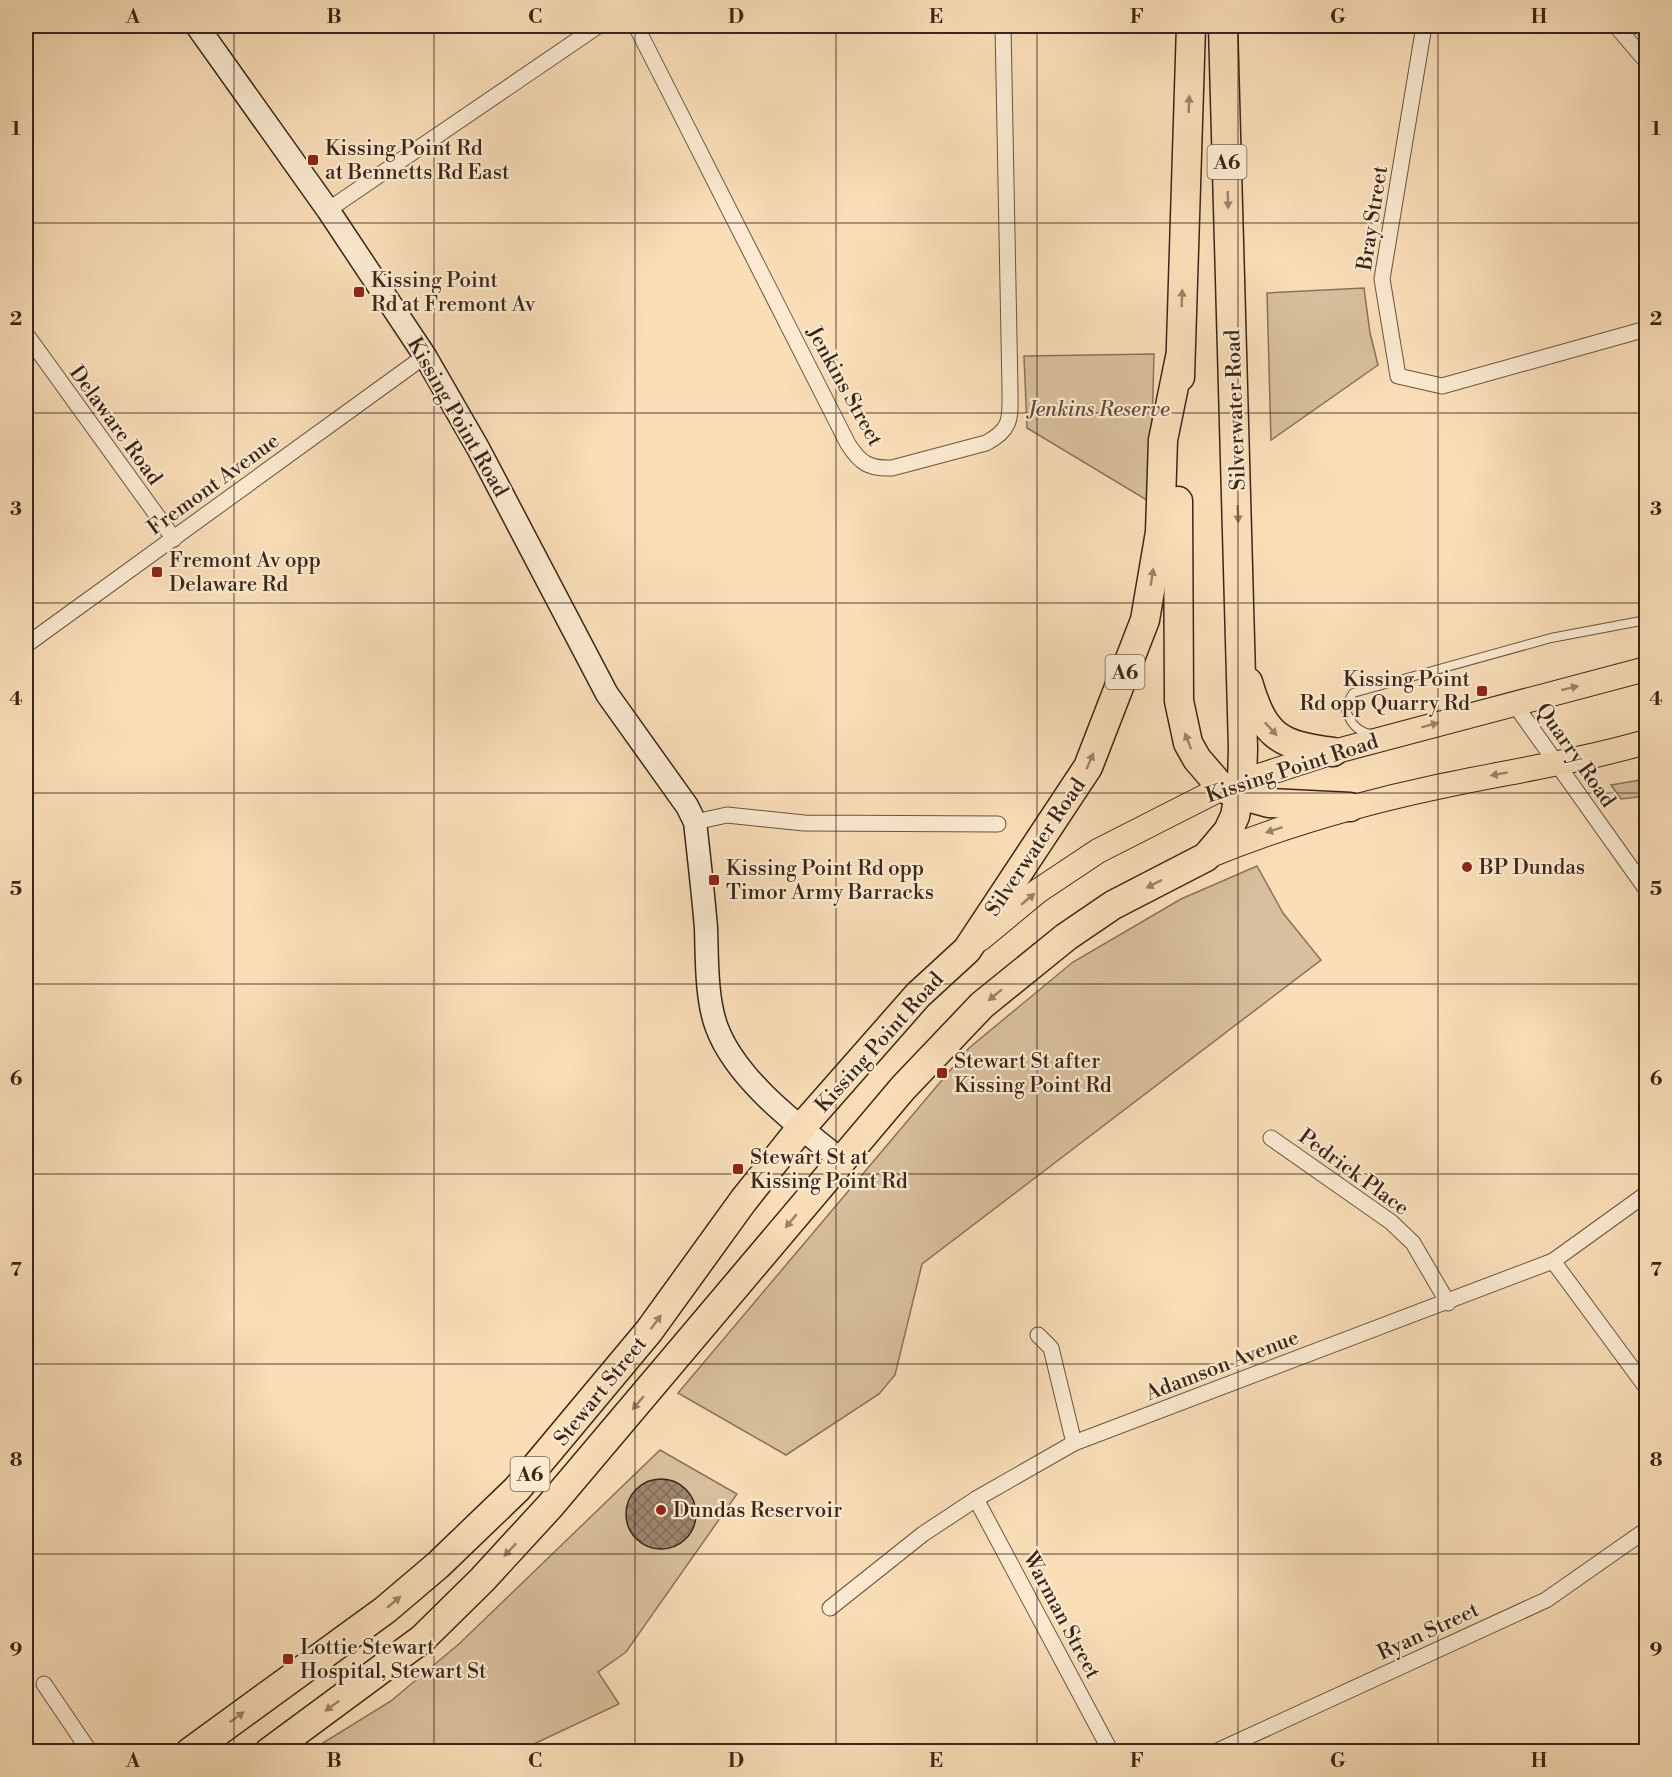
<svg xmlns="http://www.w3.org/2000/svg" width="1672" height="1777" font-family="'Libre Bodoni',serif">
	<defs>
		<pattern id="building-cross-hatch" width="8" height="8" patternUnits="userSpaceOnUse" patternTransform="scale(1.5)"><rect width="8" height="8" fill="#9e866c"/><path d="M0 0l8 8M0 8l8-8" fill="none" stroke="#826d58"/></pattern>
	</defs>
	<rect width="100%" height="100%" fill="#f9deb8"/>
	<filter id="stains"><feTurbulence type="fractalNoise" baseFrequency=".00333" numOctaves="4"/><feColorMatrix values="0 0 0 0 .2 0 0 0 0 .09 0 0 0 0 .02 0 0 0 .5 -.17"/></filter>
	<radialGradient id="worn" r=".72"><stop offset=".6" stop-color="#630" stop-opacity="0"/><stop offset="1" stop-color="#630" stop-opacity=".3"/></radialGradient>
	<g fill="#d9bf9d" stroke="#8a725b" stroke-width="1.5">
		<path d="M1364,288L1370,333L1378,365L1271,440L1267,293Z"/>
		<path d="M1154,354L1150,502L1027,428L1024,356Z"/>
		<path d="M1646,779V796L1621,799L1611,785Z"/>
		<path d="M1257,866L1283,913L1321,960L922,1264L895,1375L879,1394L786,1455L678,1393L969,1048L1073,962L1181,899Z"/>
		<path d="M660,1450L737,1494L626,1652L598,1672L619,1704L519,1751H310L391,1701L460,1643Z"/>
	</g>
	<circle fill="url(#building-cross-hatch)" stroke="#3b2619" stroke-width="1.5" cx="661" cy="1514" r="35"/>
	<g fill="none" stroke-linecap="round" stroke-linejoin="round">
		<defs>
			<path id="lane" d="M1370,734C1356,731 1350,722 1345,708L1353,693L1551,638L1646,620"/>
			<g id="street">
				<path d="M636,26L848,444C860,463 869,469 892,468L986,443C1013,429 1010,417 1010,390L1003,26"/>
				<path d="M1424,26L1382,279L1398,376L1442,386L1646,329"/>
				<path d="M1616,26L1646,61"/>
				<path d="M328,210L598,26"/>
				<path d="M26,334L174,539"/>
				<path d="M26,645L425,356"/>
				<path d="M1513,702L1646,889"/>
				<path d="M695,822L727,815L804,823L998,824"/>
				<path d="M1271,1138L1391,1222L1413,1243L1448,1303"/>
				<path d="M1553,1261L1646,1387"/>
				<path d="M1038,1335L1051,1348L1074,1443"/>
				<path d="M976,1499L1111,1752"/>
				<path d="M830,1608L923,1534L976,1499L1074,1443L1553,1261L1646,1194"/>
				<path d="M44,1684L90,1752"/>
				<path d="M1215,1752L1546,1600L1646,1530"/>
			</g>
			<path id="secondary" d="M197,26L328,210L425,356L478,448L607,694L687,806L695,822C699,857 703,892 706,928C707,957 706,1000 717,1028C737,1081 799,1126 842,1161"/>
			<g id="primary">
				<path d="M1206,857C1281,826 1357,804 1437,787C1507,772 1577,762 1646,742"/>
				<path d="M980,939L1038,891L1098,851L1222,788L1333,752L1646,669"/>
			</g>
			<g id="highway">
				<path d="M1180,377L1191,26"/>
				<path d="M1178,501L1179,701L1188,743L1197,759L1222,788L1240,795L1269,803L1350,807"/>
				<path d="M1248,682C1264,736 1278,745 1333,752"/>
				<path d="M190,1752L385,1610L438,1565L517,1489L649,1331L743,1201L801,1128L918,995L967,950L1088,767L1145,620L1160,532L1163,440L1180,357"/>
				<path d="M269,1752L422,1639L482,1580L550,1506L903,1088L982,1005L1066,937L1113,905L1206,857L1228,831L1235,816L1242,780L1243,749L1223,26"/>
			</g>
		</defs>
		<use href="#lane" stroke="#6a5441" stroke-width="10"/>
		<use href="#street" stroke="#6a5441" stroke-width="17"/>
		<use href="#secondary" stroke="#3b2619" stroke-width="25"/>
		<use href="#primary" stroke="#3b2619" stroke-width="26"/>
		<use href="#highway" stroke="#3b2619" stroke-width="31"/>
		<use href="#lane" stroke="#fbead1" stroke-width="8"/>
		<use href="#street" stroke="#fbead1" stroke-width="15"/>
		<use href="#secondary" stroke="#fbead1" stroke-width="22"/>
		<use href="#primary" stroke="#f9deb8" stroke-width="24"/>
		<use href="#highway" stroke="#f9deb8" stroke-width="28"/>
	</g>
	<defs><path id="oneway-solid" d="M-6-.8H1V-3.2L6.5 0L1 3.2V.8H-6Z" transform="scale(1.5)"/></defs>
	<g fill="#9a8268">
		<use href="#oneway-solid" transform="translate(1189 104) rotate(-88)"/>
		<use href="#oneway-solid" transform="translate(1228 200) rotate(88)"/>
		<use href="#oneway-solid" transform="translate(1182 298) rotate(-88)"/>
		<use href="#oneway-solid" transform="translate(1238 514) rotate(88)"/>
		<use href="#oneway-solid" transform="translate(1152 577) rotate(-81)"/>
		<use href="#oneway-solid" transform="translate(1570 688) rotate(-14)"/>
		<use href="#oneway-solid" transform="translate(1430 725) rotate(-15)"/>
		<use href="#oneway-solid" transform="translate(1271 729) rotate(47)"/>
		<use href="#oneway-solid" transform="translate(1188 741) rotate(-111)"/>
		<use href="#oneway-solid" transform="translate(1090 761) rotate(-67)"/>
		<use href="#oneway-solid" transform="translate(1499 774) rotate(170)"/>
		<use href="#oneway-solid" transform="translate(1274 830) rotate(162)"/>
		<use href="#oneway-solid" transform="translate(1154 884) rotate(153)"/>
		<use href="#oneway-solid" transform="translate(1028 899) rotate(-40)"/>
		<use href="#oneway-solid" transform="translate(995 995) rotate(141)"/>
		<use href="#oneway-solid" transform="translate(791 1221) rotate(130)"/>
		<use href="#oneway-solid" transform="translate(656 1322) rotate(-54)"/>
		<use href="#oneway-solid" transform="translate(638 1403) rotate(130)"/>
		<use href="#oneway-solid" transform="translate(510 1550) rotate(133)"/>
		<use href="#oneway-solid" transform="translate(394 1602) rotate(-40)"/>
		<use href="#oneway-solid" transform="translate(332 1706) rotate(144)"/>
		<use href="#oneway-solid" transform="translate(237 1717) rotate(-36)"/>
	</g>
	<path fill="none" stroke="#3b2619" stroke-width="1.5" stroke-opacity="0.55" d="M234,26V1752M434,26V1752M635,26V1752M836,26V1752M1037,26V1752M1238,26V1752M1438,26V1752M26,223H1646M26,413H1646M26,603H1646M26,793H1646M26,984H1646M26,1174H1646M26,1364H1646M26,1554H1646"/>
	<g fill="#8f2418" stroke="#fbead1" stroke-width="2">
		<rect x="307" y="154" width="12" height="12" rx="3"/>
		<rect x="353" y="286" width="12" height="12" rx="3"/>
		<rect x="151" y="566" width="12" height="12" rx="3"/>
		<rect x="1476" y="685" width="12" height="12" rx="3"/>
		<circle cx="1467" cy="867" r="6"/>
		<rect x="708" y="874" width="12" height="12" rx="3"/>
		<rect x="936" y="1067" width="12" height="12" rx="3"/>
		<rect x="732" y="1163" width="12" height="12" rx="3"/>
		<circle cx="661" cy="1510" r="6"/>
		<rect x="282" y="1653" width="12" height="12" rx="3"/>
	</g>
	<g text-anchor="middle" stroke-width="4.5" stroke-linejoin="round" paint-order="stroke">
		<g fill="#fbead1" stroke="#756150" stroke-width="1.5">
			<rect x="1207.5" y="145" width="39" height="34" rx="4.5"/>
			<rect x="1105.5" y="655" width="39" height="34" rx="4.5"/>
			<rect x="510.5" y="1457" width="39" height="34" rx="4.5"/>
		</g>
		<g font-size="20" font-weight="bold" fill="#3b2619">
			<text x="1227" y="169">A6</text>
			<text x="1125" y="679">A6</text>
			<text x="530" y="1481">A6</text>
		</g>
		<g font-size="21" fill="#3b2619" stroke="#fbead1" text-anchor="start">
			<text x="325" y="155">Kissing Point Rd<tspan x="325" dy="24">at Bennetts Rd East</tspan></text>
			<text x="371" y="287">Kissing Point<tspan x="371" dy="24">Rd at Fremont Av</tspan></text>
			<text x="169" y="567">Fremont Av opp<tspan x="169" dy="24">Delaware Rd</tspan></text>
			<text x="1470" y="686" text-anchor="end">Kissing Point<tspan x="1470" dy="24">Rd opp Quarry Rd</tspan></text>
			<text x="1479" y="874">BP Dundas</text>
			<text x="726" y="875">Kissing Point Rd opp<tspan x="726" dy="24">Timor Army Barracks</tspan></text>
			<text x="954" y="1068">Stewart St after<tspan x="954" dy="24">Kissing Point Rd</tspan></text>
			<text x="750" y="1164">Stewart St at<tspan x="750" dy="24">Kissing Point Rd</tspan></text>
			<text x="673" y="1517">Dundas Reservoir</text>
			<text x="300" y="1654">Lottie Stewart<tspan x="300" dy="24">Hospital, Stewart St</tspan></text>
		</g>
		<g font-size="21" fill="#3b2619" stroke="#fbead1">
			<text transform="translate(1372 218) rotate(-81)" y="7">Bray Street</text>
			<text transform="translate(845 386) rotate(61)" y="7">Jenkins Street</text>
			<text transform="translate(1235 410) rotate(-92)" y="7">Silverwater Road</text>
			<text transform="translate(458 417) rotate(60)" y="7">Kissing Point Road</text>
			<text transform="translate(116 425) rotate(54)" y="7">Delaware Road</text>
			<text transform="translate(213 484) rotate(-36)" y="7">Fremont Avenue</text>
			<text transform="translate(1576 755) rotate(55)" y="7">Quarry Road</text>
			<text transform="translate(1292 768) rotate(-18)" y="7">Kissing Point Road</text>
			<text transform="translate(1035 847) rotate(-56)" y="7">Silverwater Road</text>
			<text transform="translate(879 1042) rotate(-48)" y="7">Kissing Point Road</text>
			<text transform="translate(1354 1172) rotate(36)" y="7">Pedrick Place</text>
			<text transform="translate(1222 1365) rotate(-21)" y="7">Adamson Avenue</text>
			<text transform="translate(600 1391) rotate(-51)" y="7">Stewart Street</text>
			<text transform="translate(1062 1615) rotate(62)" y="7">Warman Street</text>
			<text transform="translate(1428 1631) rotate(-25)" y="7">Ryan Street</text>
		</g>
		<g font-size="21" font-style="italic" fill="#624c3a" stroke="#fbead1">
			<text x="1099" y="416">Jenkins Reserve</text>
		</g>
	</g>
	<rect width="1672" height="1777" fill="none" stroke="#f9deb8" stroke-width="66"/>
	<rect x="33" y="33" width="1606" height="1711" fill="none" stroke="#3b2619" stroke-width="2"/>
	<g font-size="20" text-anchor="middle" font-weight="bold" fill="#3b2619">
		<text x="133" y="23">A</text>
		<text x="334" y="23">B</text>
		<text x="535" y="23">C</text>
		<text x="736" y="23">D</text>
		<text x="936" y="23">E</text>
		<text x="1137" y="23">F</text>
		<text x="1338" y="23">G</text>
		<text x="1539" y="23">H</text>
		<text x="16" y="135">1</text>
		<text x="1656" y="135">1</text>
		<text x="16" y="325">2</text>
		<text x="1656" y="325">2</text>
		<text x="16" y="515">3</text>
		<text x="1656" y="515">3</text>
		<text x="16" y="705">4</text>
		<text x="1656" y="705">4</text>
		<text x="16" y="895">5</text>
		<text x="1656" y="895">5</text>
		<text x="16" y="1085">6</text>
		<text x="1656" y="1085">6</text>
		<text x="16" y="1276">7</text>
		<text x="1656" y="1276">7</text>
		<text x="16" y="1466">8</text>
		<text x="1656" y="1466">8</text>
		<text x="16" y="1656">9</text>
		<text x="1656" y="1656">9</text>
		<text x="133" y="1767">A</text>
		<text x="334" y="1767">B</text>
		<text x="535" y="1767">C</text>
		<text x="736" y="1767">D</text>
		<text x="936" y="1767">E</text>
		<text x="1137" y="1767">F</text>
		<text x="1338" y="1767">G</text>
		<text x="1539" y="1767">H</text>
	</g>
	<rect width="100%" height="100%" filter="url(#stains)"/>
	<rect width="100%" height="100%" fill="url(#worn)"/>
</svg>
